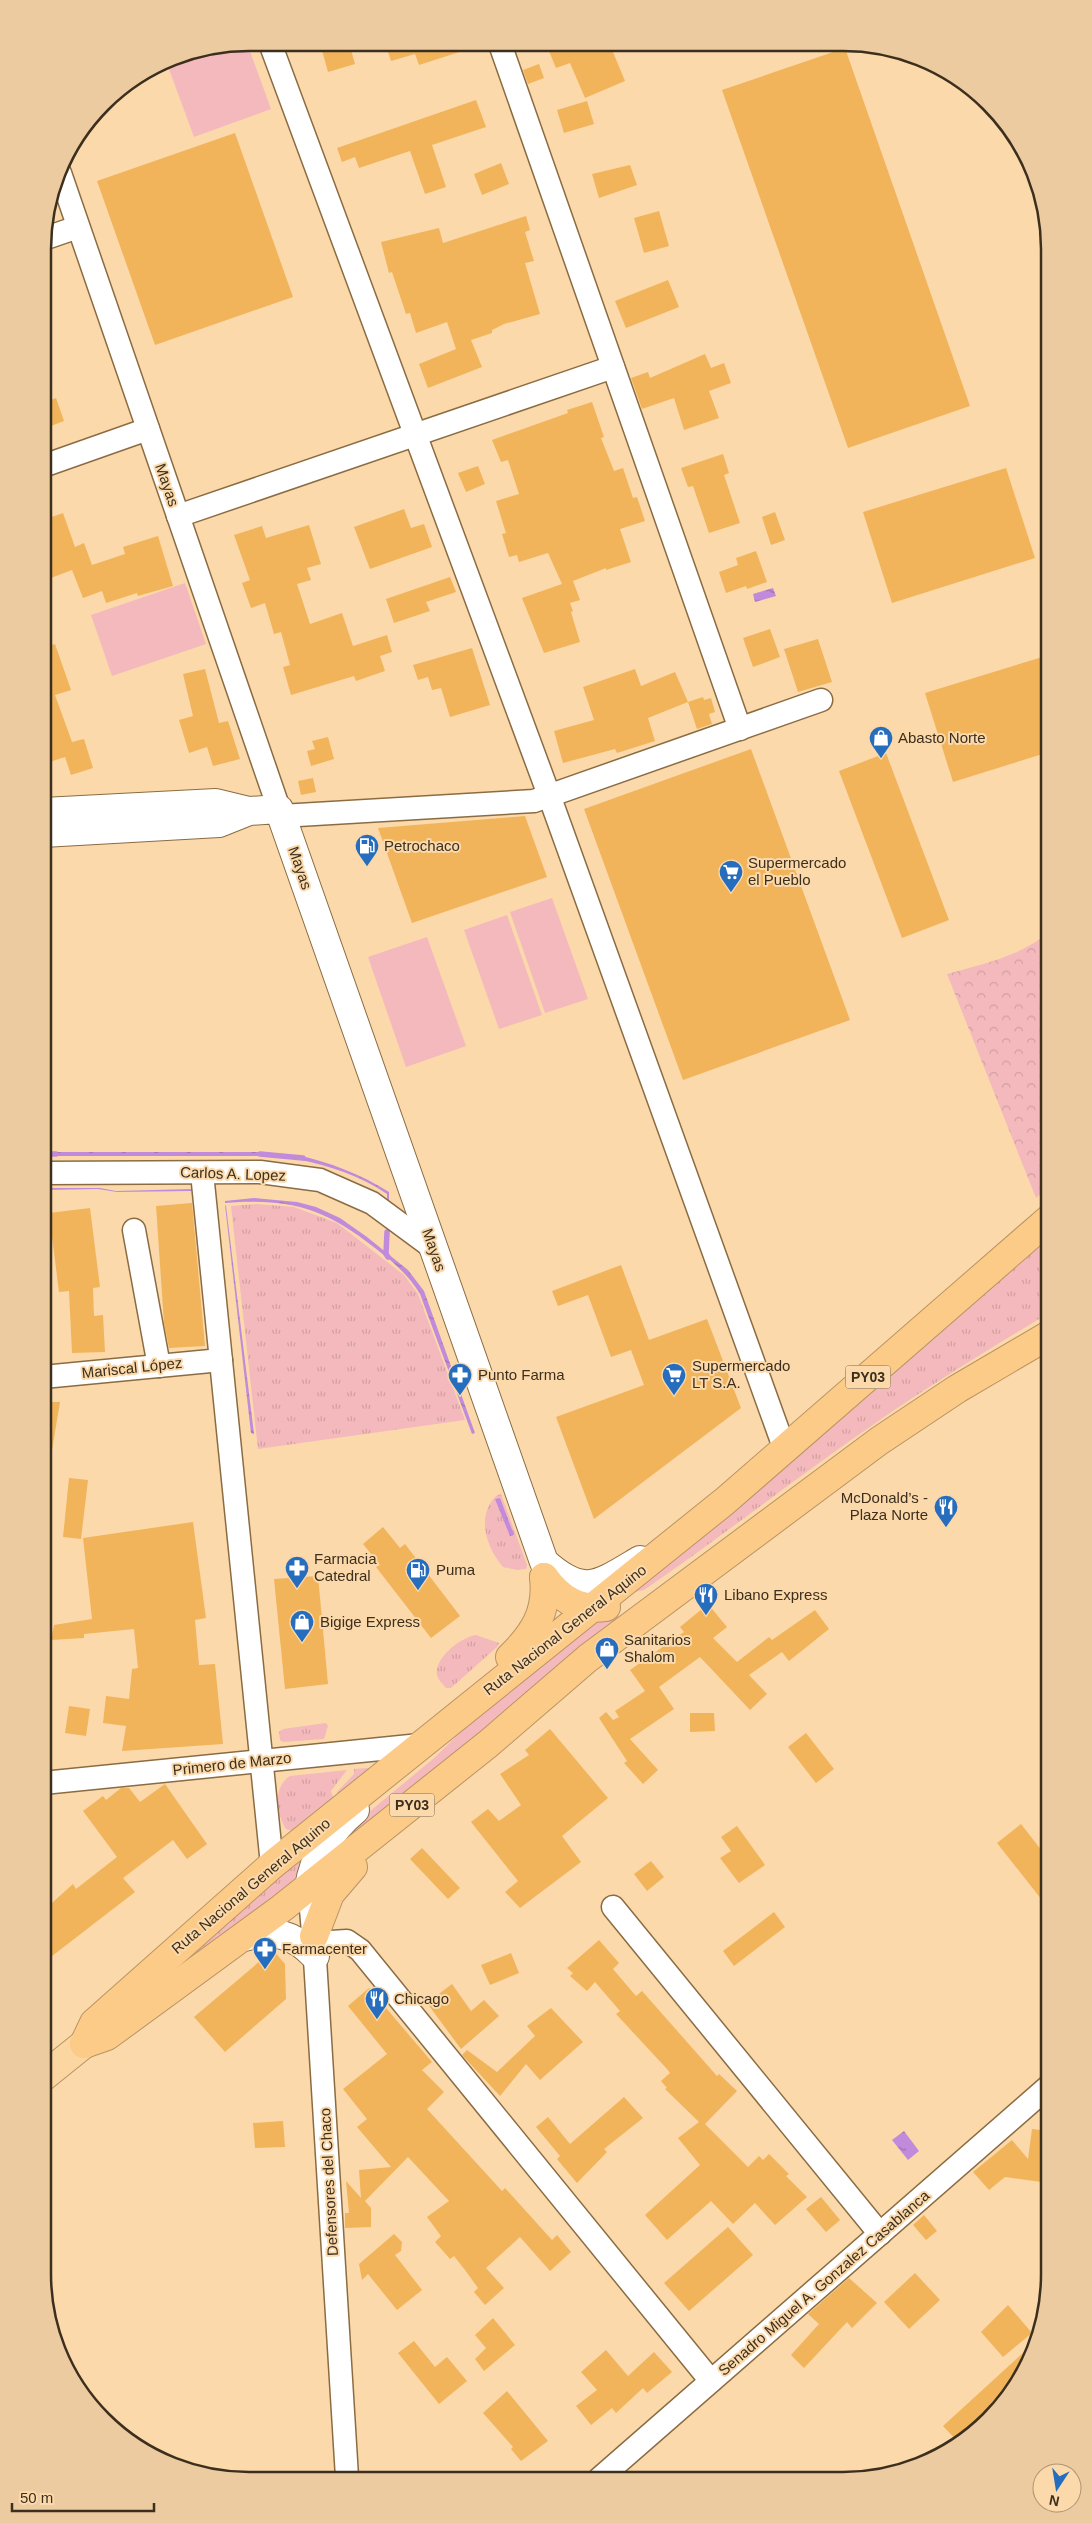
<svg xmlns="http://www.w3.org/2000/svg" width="1092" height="2523" font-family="Arial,sans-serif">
	<defs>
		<pattern id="grass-tufts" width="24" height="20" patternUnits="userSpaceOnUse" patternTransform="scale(1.25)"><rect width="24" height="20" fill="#f4b9bc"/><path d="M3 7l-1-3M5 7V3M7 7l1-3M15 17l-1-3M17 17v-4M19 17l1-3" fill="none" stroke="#d29fa1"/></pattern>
		<pattern id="forest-crowns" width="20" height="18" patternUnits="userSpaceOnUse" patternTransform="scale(1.25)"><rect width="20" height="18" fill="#f4b9bc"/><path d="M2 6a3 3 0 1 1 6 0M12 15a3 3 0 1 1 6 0" fill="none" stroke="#d29fa1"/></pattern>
		<pattern id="water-ripples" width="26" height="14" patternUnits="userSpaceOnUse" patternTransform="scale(1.25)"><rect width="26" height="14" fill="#c18adb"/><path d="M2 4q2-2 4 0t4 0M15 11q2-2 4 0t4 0" fill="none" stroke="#9e71b1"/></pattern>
	</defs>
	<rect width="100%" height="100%" fill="#fbd9ab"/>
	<g fill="url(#grass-tufts)">
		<path d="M256,1204L294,1207L337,1223L404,1275L418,1294L465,1420L258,1449L231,1206Z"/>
		<path d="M1049,1238V1313C991,1348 933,1383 877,1422C798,1476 723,1536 644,1590L635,1592Z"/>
		<path d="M501,1494L527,1565L526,1569L517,1570L503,1567C489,1551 478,1524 490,1504C493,1499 496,1495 501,1494Z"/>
		<path d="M628,1614L324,1863L340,1836L433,1759L493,1701L599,1620Z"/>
		<path d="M476,1635L499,1643L497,1647L451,1688H446C443,1684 438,1680 437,1675C434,1658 461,1637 476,1635Z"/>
		<path d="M326,1723L328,1726L324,1739L283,1742L280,1740L279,1732L283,1729Z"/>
		<path d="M367,1768L370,1769L337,1795V1792L354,1774V1769Z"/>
		<path d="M347,1770L331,1791L334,1800L297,1829L292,1831L286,1829C276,1814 273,1786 290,1776Z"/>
		<path d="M321,1838L303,1876L151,1990Z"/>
	</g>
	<path fill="url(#forest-crowns)" d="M1049,932V1187L1036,1198L947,974C981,964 1022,956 1049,932Z"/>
	<g fill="#f4b9bc">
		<path d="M247,43L271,109L194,137L166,61Z"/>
		<path d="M185,583L206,644L112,676L91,615Z"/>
		<path d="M552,898L588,999L545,1013L510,912Z"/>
		<path d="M507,915L542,1015L499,1029L464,930Z"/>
		<path d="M427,937L466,1046L406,1067L368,957Z"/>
	</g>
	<g fill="url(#water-ripples)">
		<path d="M773,588L776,596L755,602L753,594Z"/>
		<rect x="49" y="1152" width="217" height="4"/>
		<path d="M296,1155C330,1162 360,1174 389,1192V1200H387V1194C359,1175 330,1166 297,1159Z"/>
		<path d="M43,1188H100L116,1191L192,1189V1191L117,1192L98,1189L43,1190Z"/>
		<path d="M254,1198L297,1202L316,1207L340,1218L367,1237L408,1270L424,1291L475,1433L472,1434L420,1294C407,1273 394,1263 375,1248C324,1208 290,1198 225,1203V1201Z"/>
		<path d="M225,1205L226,1206L254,1434L251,1433Z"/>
		<path d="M500,1498L514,1535L510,1536L495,1499Z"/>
		<path d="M904,2131L919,2151L908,2160L892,2140Z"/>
	</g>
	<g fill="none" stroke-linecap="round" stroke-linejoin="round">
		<g stroke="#c18adb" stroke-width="5.5">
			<path d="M43,1154H56"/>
			<path d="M260,1154L303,1158"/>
			<path d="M387,1232L386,1254L388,1257"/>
		</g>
	</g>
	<g fill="#f1b45b">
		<path d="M320,43H349L355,64L328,72Z"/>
		<path d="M394,43L475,44V47L419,65L415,54L391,61L386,46Z"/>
		<path d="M546,44L610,45L625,81L585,98L570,63L556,68Z"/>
		<path d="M845,48L970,406L848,448L722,90Z"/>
		<path d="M539,64L544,78L528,84L523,70Z"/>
		<path d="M476,100L486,127L432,145L446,187L425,194L410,151L359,168L355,157L342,162L337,148Z"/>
		<path d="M587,101L594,124L564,133L557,110Z"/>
		<path d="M235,133L293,297L155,345L97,181Z"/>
		<path d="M501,163L509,184L482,195L474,174Z"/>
		<path d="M630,165L637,185L599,198L592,174Z"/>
		<path d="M659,211L669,246L644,253L634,218Z"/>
		<path d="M526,216L530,230L525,232L534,261L525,263L540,314L504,324L492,330V333L471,340L482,367L428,388L419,364L456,349L447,322L416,333L410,313L406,314L392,272L389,273L381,242L439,228L443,243Z"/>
		<path d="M668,280L679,307L626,328L615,301Z"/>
		<path d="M705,354L711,368L724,363L731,383L709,391L719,418L684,430L674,398L642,409L631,378L648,372L650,378Z"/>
		<path d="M56,398L64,421L43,429V403Z"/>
		<path d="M592,402L604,437L601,438L614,471L623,468L633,498L637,497L645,521L620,529L631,562L606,570V568L573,581L580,600L570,603L573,611L571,612L580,642L544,653L522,598L562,584L548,553L519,562L517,555L509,557L502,534L506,533L496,501L519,494L508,460L501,462L492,440L568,413L567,410Z"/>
		<path d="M723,454L729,473L724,475L740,523L709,533L693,486L688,487L681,468Z"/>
		<path d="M478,466L485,484L466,492L458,473Z"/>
		<path d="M1006,468L1035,558L892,603L863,512Z"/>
		<path d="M404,509L411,528L424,524L432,547L370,569L354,527Z"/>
		<path d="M775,512L785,540L771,545L762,517Z"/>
		<path d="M63,513L75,547L84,543L92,565L125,554L123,547L158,536L173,586L138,596L137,593L106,603L102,591L83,598L72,570L43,581V520Z"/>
		<path d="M309,525L321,564L307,568L311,580L297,584L310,624L342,613L353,646L387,635L392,652L380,656L385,671L356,681L354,676L291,695L283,667L290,665L281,632L274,634L265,603L251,608L242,583L250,580L234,535L262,526L266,538Z"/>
		<path d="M756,551L767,582L747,589L746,586L726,593L719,572L738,565L736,558Z"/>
		<path d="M450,577L456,592L426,602L430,611L394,623L386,599Z"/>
		<path d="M770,629L780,657L753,667L743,638Z"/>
		<path d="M818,639L832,682L798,692L784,649Z"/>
		<path d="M55,644L71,690L55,695L72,742L84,739L93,768L71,775L65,757L43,764V648Z"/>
		<path d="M472,648L490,705L450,717L441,688L432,690L428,677L418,680L413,665Z"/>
		<path d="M1049,655V752L953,782L925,693Z"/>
		<path d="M205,669L219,723L228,721L240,759L213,766L207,747L189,753L179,720L193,716L183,674Z"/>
		<path d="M635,669L641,686L675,672L688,702L648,718L655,741L617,753L615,749L563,763L554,731L594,720L583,687Z"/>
		<path d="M703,697L704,700L711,698L715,712L709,714L712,724L697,729L688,702Z"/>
		<path d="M328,737L334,759L311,766L307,751L315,749L312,741Z"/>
		<path d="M751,749L850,1020L683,1080L584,809Z"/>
		<path d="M886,753L949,920L902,938L839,771Z"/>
		<path d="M313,778L316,792L301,795L298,781Z"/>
		<path d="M525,816L547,877L412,923L378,828Z"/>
		<path d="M192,1203L205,1346L169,1348L164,1323L156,1206Z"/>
		<path d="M90,1208L100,1287L93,1288L94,1316L103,1315L105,1352L72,1353L69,1291L59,1292L49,1213Z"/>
		<path d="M621,1265L649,1340L707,1319L741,1408L594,1519L556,1417L644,1385L631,1350L611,1357L588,1295L558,1306L552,1291Z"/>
		<path d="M43,1402H60L51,1456L43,1455Z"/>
		<path d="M69,1478L88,1480L81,1539L63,1537Z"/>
		<path d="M193,1522L206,1618L195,1620L199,1665L215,1664L223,1744L122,1751L126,1726L103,1723L106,1696L129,1699L132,1669L138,1668L134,1629L84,1634V1638L51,1640L54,1625L92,1619L83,1538Z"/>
		<path d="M383,1527L400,1548L405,1544L460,1616L431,1638L376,1567L380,1565L363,1544Z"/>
		<path d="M318,1576L328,1684L285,1689L274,1579Z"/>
		<path d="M708,1604L727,1627L713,1638L737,1662L769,1637L772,1640L815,1610L829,1629L789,1661L782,1652L749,1675L767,1694L750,1710L700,1657L659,1687L674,1709L630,1739L658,1770L643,1784L624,1763L627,1761L599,1718L606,1712L613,1720L619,1717L615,1711L645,1691L630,1670L684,1632L680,1627Z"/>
		<path d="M69,1706L90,1709L86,1736L65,1733Z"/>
		<path d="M690,1713H714L715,1731L690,1732Z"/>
		<path d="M550,1729L608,1798L562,1836L581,1862L520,1908L505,1892L518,1881L471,1822L488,1809L499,1821L521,1805L500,1774L529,1755L525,1750Z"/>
		<path d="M806,1733L834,1769L816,1783L788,1747Z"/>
		<path d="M165,1784L207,1844L187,1859L173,1840L123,1878L135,1892L43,1963V1911L73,1884L76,1889L117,1857L83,1811L103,1796L106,1800L121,1788H129L140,1802Z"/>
		<path d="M1021,1824L1049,1860V1909L997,1843Z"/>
		<path d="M737,1826L765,1865L739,1883L720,1858L731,1851L721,1837Z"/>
		<path d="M422,1848L460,1888L448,1899L410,1859Z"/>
		<path d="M651,1861L664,1877L647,1891L634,1874Z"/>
		<path d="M774,1912L785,1927L734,1966L723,1951Z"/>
		<path d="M599,1940L619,1963L613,1969L636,1996L642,1991L717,2076L719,2074L737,2091L705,2124L748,2167L759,2156L763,2160L769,2154L789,2174L786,2176L807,2197L775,2225L755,2203L733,2224L711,2201L667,2240L645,2215L700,2165L678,2138L699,2122L665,2089L667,2088L661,2081L670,2073L667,2069L616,2014L620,2011L595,1982L587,1991L570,1976L573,1973L567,1968Z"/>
		<path d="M273,1950L285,1964L286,1999L225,2052L194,2017Z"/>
		<path d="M511,1953L519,1973L490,1985L481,1965Z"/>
		<path d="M452,1984L471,2011L484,2000L499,2016L461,2049L427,2003Z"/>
		<path d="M369,1988L432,2062L422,2070L444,2092L427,2109L502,2191L505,2188L552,2240L557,2235L571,2252L550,2271L520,2237L486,2268L504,2288L485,2305L474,2292L478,2288L465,2270L454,2256L450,2259L435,2242L441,2236L427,2217L449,2201L408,2157L365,2201L371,2208V2227L345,2228V2213H349L346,2181L361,2198L359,2170L391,2167L357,2127L367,2119L343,2089L387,2054L348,2006Z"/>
		<path d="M551,2008L583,2042L540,2080L526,2064L500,2096L462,2055L467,2050L497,2072L535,2036L527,2026Z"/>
		<path d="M624,2097L643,2118L604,2149L607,2152L577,2183L557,2159L560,2156L536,2127L548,2117L570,2144Z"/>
		<path d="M283,2121L285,2147L255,2148L253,2123Z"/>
		<path d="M1032,2129L1049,2131V2183L1005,2177L989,2190L973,2172L1012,2140L1028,2159Z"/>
		<path d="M821,2197L840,2220L826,2232L806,2209Z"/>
		<path d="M924,2215L937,2231L926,2240L913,2225Z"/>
		<path d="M728,2227L753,2255L689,2311L664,2283Z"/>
		<path d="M394,2234L402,2242L401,2251L395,2255L422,2290L397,2310L368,2274L362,2280L359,2264Z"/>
		<path d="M915,2273L940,2300L909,2329L884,2302Z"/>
		<path d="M849,2278L877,2303L852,2328L847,2322L804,2368L791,2355L819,2324L808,2314Z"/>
		<path d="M1008,2305L1032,2333L1003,2357L981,2332Z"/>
		<path d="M493,2318L515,2345L484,2371L475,2359L486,2348L475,2335Z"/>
		<path d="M1037,2340L1034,2353L1007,2400L960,2444L943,2426Z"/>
		<path d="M414,2341L435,2367L447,2357L467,2381L439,2404L398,2353Z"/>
		<path d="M606,2350L628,2376L654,2352L672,2372L647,2393L643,2388L616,2413L612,2408L591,2425L576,2406L597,2390L581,2372Z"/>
		<path d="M507,2391L548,2441L521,2461L511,2449L513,2447L483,2413Z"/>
	</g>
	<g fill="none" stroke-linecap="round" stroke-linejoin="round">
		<defs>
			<g id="minor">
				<path d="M270,43L549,795L785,1450"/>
				<path d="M500,44L740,729"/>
				<path d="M60,173L279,809"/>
				<path d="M43,239L78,227"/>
				<path d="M43,466L148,429"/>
				<path d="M178,516L613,367"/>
				<path d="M281,816L534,801L821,700"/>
				<path d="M43,1173L260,1172L320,1180L372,1203L433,1248"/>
				<path d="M202,1173L272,1865"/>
				<path d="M134,1230L159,1366"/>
				<path d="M43,1377L221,1360"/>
				<path d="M43,1783L420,1745"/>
				<path d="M309,1887L314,1943L347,2477"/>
				<path d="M613,1907L880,2234"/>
				<path d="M314,1943L347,1941L360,1950L711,2381"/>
				<path d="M599,2479L1049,2086"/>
			</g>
			<g id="tertiary">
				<path d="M43,812L216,803L249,811"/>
				<path d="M43,833L219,823L249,811L279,809L544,1562C584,1598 598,1585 640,1560"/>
				<path d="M309,1887C314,1856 331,1830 355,1810"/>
				<path d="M244,1937C274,1929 294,1934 315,1956"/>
			</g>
			<path id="trunk" d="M43,2077L84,2044"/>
			<g id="motorway">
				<path d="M544,1577C560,1599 579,1611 606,1607"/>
				<path d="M510,1657C534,1634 548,1612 544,1577"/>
				<path d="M314,1936L330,1894L353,1867"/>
				<path d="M84,2044L94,2023L272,1865L725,1501L1049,1219"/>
				<path d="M84,2044L107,2036L282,1908L488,1744L588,1658L879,1441L957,1389L1049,1335"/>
			</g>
		</defs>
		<use href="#minor" stroke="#8b6c42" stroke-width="25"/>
		<use href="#tertiary" stroke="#8b6c42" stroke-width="30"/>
		<use href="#trunk" stroke="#b99463" stroke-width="30"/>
		<use href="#motorway" stroke="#b99463" stroke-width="30"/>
		<use href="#minor" stroke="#fff" stroke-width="22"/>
		<use href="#tertiary" stroke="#fff" stroke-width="28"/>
		<use href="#trunk" stroke="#fcd6a0" stroke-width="28"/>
		<use href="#motorway" stroke="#fccb88" stroke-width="28"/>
	</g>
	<defs>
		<symbol id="shop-pin" viewBox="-11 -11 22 30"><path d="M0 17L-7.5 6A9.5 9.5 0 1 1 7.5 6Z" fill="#276dbe" stroke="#fbd9ab"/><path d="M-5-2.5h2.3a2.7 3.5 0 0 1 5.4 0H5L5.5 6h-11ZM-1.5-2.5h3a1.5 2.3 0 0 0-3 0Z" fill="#fff"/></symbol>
		<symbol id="fuel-pin" viewBox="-11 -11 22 30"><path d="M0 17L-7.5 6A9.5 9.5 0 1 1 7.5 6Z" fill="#276dbe" stroke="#fbd9ab"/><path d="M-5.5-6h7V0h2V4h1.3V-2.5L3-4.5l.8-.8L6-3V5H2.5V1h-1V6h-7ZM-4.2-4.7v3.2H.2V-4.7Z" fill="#fff"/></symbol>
		<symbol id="supermarket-pin" viewBox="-11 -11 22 30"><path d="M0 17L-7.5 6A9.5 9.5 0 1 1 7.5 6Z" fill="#276dbe" stroke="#fbd9ab"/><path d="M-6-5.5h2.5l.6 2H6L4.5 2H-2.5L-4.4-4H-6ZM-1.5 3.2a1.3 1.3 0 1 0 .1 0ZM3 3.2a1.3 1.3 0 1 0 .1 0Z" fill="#fff"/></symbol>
		<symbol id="pharmacy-pin" viewBox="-11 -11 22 30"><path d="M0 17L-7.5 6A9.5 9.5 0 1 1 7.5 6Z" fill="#276dbe" stroke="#fbd9ab"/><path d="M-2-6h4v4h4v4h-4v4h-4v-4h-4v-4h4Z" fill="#fff"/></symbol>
		<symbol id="restaurant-pin" viewBox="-11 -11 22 30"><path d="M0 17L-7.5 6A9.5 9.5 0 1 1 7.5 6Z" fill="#276dbe" stroke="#fbd9ab"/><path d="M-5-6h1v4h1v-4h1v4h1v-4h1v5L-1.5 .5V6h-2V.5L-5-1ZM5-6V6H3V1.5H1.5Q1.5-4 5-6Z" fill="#fff"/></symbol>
	</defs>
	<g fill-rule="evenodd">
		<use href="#shop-pin" x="867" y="724" width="28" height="38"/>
		<use href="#fuel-pin" x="353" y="832" width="28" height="38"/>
		<use href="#supermarket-pin" x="717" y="858" width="28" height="38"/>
		<use href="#pharmacy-pin" x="446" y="1361" width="28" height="38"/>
		<use href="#supermarket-pin" x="660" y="1361" width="28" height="38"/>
		<use href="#restaurant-pin" x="932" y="1493" width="28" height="38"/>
		<use href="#pharmacy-pin" x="283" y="1554" width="28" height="38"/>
		<use href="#fuel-pin" x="404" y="1556" width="28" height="38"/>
		<use href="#restaurant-pin" x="692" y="1581" width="28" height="38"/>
		<use href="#shop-pin" x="288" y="1608" width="28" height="38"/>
		<use href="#shop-pin" x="593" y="1635" width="28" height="38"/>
		<use href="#pharmacy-pin" x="251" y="1935" width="28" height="38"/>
		<use href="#restaurant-pin" x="363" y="1985" width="28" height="38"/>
	</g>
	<g text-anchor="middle" stroke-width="4" stroke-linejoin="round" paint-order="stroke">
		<g fill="#fbd9ab" stroke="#756248" stroke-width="1">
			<rect x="845.5" y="1365.5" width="45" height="23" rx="4"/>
			<rect x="389.5" y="1793.5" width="45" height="23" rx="4"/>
		</g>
		<g font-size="14" font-weight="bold" fill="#3c2f1d">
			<text x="868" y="1382">PY03</text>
			<text x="412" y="1810">PY03</text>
		</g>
		<g font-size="15" fill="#3c2f1d" stroke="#fbd9ab">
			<text transform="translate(167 485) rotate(71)" y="5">Mayas</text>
			<text transform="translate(300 868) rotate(71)" y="5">Mayas</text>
			<text transform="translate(233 1174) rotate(2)" y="5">Carlos A. Lopez</text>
			<text transform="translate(434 1250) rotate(71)" y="5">Mayas</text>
			<text transform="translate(132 1368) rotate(-6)" y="5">Mariscal López</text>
			<text transform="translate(565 1630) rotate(-38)" y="5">Ruta Nacional General Aquino</text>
			<text transform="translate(232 1764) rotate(-6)" y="5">Primero de Marzo</text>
			<text transform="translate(251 1886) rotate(-40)" y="5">Ruta Nacional General Aquino</text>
			<text transform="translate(329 2182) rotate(-93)" y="5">Defensores del Chaco</text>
			<text transform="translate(824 2283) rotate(-41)" y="5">Senadro Miguel A. Gonzalez Casablanca</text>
		</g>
		<g font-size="15" fill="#3c2f1d" stroke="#fbd9ab" text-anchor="start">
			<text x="898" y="743">Abasto Norte</text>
			<text x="384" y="851">Petrochaco</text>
			<text x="748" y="868">Supermercado<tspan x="748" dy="17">el Pueblo</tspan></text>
			<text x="692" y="1371">Supermercado<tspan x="692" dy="17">LT S.A.</tspan></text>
			<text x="478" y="1380">Punto Farma</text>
			<text x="928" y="1503" text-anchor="end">McDonald’s -<tspan x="928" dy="17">Plaza Norte</tspan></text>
			<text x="314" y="1564">Farmacia<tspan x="314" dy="17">Catedral</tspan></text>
			<text x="436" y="1575">Puma</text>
			<text x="724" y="1600">Libano Express</text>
			<text x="320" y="1627">Bigige Express</text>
			<text x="624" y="1645">Sanitarios<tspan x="624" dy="17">Shalom</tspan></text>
			<text x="282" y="1954">Farmacenter</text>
			<text x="394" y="2004">Chicago</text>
		</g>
	</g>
	<path d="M0 0H1092V2523H0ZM249 51H843A198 198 0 0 1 1041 249V2274A198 198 0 0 1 843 2472H249A198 198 0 0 1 51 2274V249A198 198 0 0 1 249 51Z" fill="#eccba0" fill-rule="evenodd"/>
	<path fill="none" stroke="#3c2f1d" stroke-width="2.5" d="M249 51H843A198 198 0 0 1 1041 249V2274A198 198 0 0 1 843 2472H249A198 198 0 0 1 51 2274V249A198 198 0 0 1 249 51Z"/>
	<g transform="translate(1057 2488) rotate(192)"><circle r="24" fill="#fbd9ab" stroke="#af9572"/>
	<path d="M0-4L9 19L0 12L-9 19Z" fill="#276dbe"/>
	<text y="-8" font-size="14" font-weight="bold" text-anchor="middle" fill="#3c2f1d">N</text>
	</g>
	<path d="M12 2503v8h142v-8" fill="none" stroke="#3c2f1d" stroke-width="2.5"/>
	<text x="20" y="2503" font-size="15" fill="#3c2f1d" stroke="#fbd9ab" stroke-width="4" paint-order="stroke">50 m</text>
</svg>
